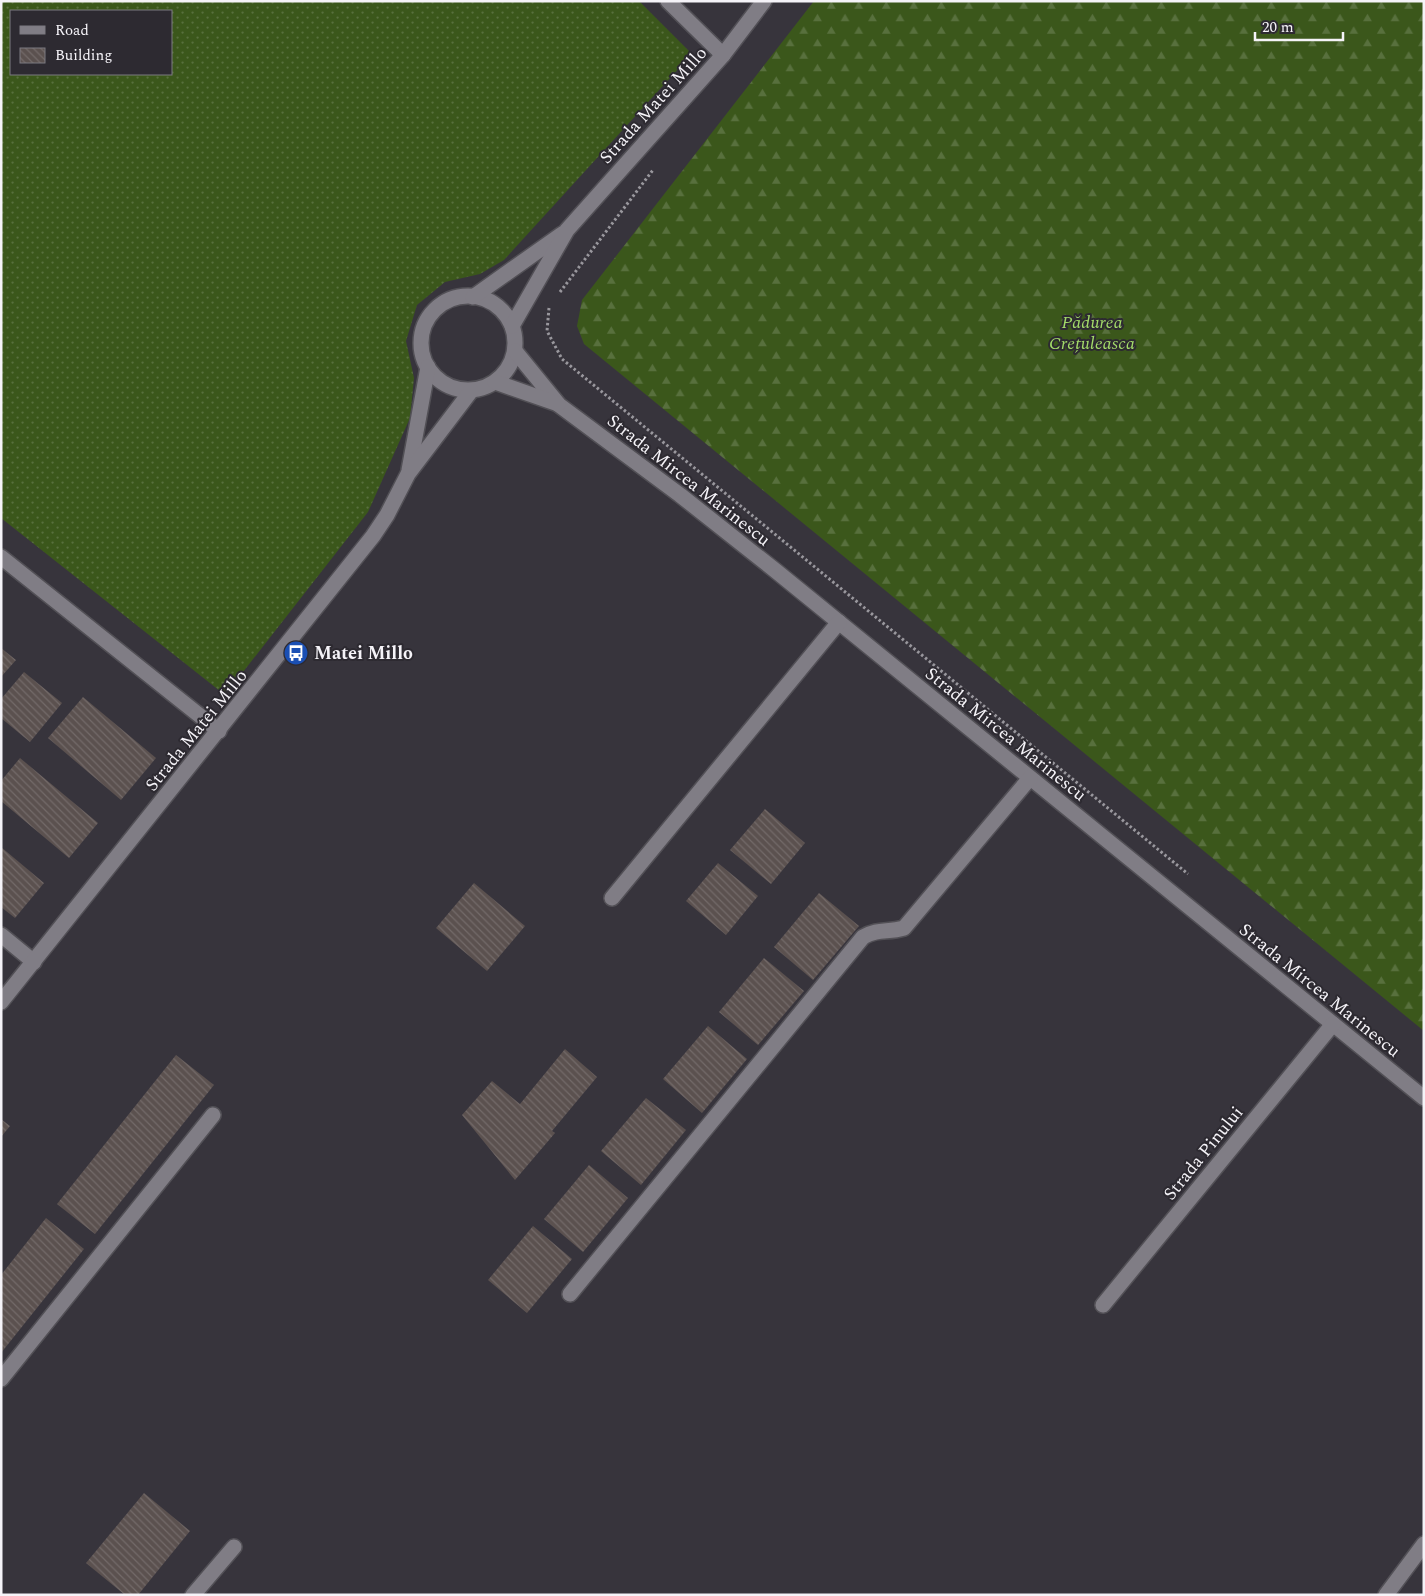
<svg xmlns="http://www.w3.org/2000/svg" width="1425" height="1596" font-family="Spectral,serif">
	<defs>
		<pattern id="grass-dots" width="8" height="8" patternUnits="userSpaceOnUse" patternTransform="scale(1.25)"><rect width="8" height="8" fill="#3b571b"/><path d="M2 2h.1M6 6h.1" fill="none" stroke="#58703d" stroke-width="1.8" stroke-linecap="round"/></pattern>
		<pattern id="forest-firs" width="22" height="20" patternUnits="userSpaceOnUse" patternTransform="scale(1.25)"><rect width="22" height="20" fill="#3b571b"/><path d="M5 1l3.5 6h-7zM16 11l3.5 6h-7z" fill="#58703d"/></pattern>
		<pattern id="building-back-hatch" width="6" height="6" patternUnits="userSpaceOnUse" patternTransform="scale(1.25)"><rect width="6" height="6" fill="#5b514f"/><path d="M-1 5l2 2M0 0l6 6M5-1l2 2" fill="none" stroke="#736a69"/></pattern>
	</defs>
	<rect width="100%" height="100%" fill="#37343c"/>
	<path fill="url(#grass-dots)" fill-rule="evenodd" d="M1,1H639L692,54L504,260L480,274L445,282L417,305L406,341L414,378L410,418L368,512L225,695L1,518ZM11,11H171V74H11Z"/>
	<path fill="url(#forest-firs)" d="M814,1H1424V1031L584,344L577,326L582,300Z"/>
	<g fill="url(#building-back-hatch)">
		<path d="M1,648L16,660L1,677Z"/>
		<path d="M24,672L62,703L30,742L1,718V699Z"/>
		<path d="M83,697L156,758L121,800L48,738Z"/>
		<path d="M20,758L98,823L69,858L1,801V781Z"/>
		<path d="M765,809L805,843L771,884L730,850Z"/>
		<path d="M1,847L44,883L15,918L1,907Z"/>
		<path d="M718,863L758,896L726,935L686,901Z"/>
		<path d="M474,883L525,926L487,971L436,928Z"/>
		<path d="M819,893L859,926L813,980L774,947Z"/>
		<path d="M764,958L804,991L758,1045L719,1012Z"/>
		<path d="M708,1026L747,1059L702,1113L663,1079Z"/>
		<path d="M565,1049L597,1077L552,1131L555,1133L515,1180L462,1115L492,1081L520,1104Z"/>
		<path d="M176,1055L214,1085L95,1234L57,1204Z"/>
		<path d="M646,1098L686,1130L641,1185L601,1151Z"/>
		<path d="M1,1119L10,1126L1,1137Z"/>
		<path d="M589,1165L628,1198L583,1252L544,1219Z"/>
		<path d="M46,1218L84,1249L1,1353V1275Z"/>
		<path d="M533,1226L572,1259L527,1313L488,1280Z"/>
		<path d="M144,1493L190,1531L138,1595H125L86,1563Z"/>
	</g>
	<g fill="none" stroke-linecap="round" stroke-linejoin="round">
		<defs>
			<g id="minor">
				<path d="M668,1L723,55"/>
				<circle cx="468" cy="343" r="47"/>
				<path d="M473,297L562,234"/>
				<path d="M512,326L567,230L723,55L764,1"/>
				<path d="M515,351L559,405L680,495L776,571L1424,1098"/>
				<path d="M495,382L558,404"/>
				<path d="M409,470L428,367"/>
				<path d="M1,557L219,731"/>
				<path d="M612,898L839,622"/>
				<path d="M1,935L34,962"/>
				<path d="M1,1002L373,536L387,515L408,474L471,391"/>
				<path d="M570,1294L863,937C879,928 887,933 904,928L1030,778"/>
				<path d="M1103,1305L1333,1024"/>
				<path d="M1,1379L213,1115"/>
				<path d="M193,1595L234,1547"/>
				<path d="M1386,1595L1424,1544"/>
			</g>
		</defs>
		<use href="#minor" stroke="#525056" stroke-width="18"/>
		<g stroke="#99979d" stroke-width="3" stroke-dasharray="2.5 2.5" stroke-linecap="butt">
			<path d="M560,292L653,170"/>
			<path d="M549,308L547,331L562,359L1188,874"/>
		</g>
		<use href="#minor" stroke="#807d85" stroke-width="15"/>
	</g>
	<defs>
		<symbol id="bus-disc" viewBox="-11 -11 22 22"><circle r="9.5" fill="#1a4fb4" stroke="#2d2a31"/><path d="M-5-6H5V4H4V6H2V4H-2V6H-4V4H-5ZM-3.5-4V0h7V-4ZM-3.5 1.2v1.5H-2V1.2ZM2 1.2v1.5H3.5V1.2Z" fill="#fff"/></symbol>
	</defs>
	<g fill-rule="evenodd">
		<use href="#bus-disc" x="282" y="639" width="28" height="28"/>
	</g>
	<g text-anchor="middle" stroke-width="4" stroke-linejoin="round" paint-order="stroke">
		<g font-size="18" fill="#f5f3f8" stroke="#2d2a31">
			<text transform="translate(653 105) rotate(-48)" y="6">Strada Matei Millo</text>
			<text transform="translate(689 480) rotate(38)" y="6">Strada Mircea Marinescu</text>
			<text transform="translate(196 730) rotate(-51)" y="6">Strada Matei Millo</text>
			<text transform="translate(1006 734) rotate(39)" y="6">Strada Mircea Marinescu</text>
			<text transform="translate(1320 990) rotate(39)" y="6">Strada Mircea Marinescu</text>
			<text transform="translate(1203 1153) rotate(-51)" y="6">Strada Pinului</text>
		</g>
		<g font-size="18" font-style="italic" fill="#a3db69" stroke="#2d2a31">
			<text x="1092" y="328">Pădurea<tspan x="1092" dy="21">Crețuleasca</tspan></text>
		</g>
		<g font-size="18" font-weight="bold" fill="#f5f3f8" stroke="#2d2a31" text-anchor="start">
			<text x="314" y="659">Matei Millo</text>
		</g>
	</g>
	<rect width="1425" height="1596" fill="none" stroke="#f5f3f8" stroke-width="5"/>
	<rect x="10" y="10" width="162" height="65" fill="#2d2a31" stroke="#7d7a81"/>
	<rect x="20" y="26" width="25" height="8" fill="#807d85" stroke="#7d7a81"/>
	<text x="55" y="35" font-size="15" fill="#f5f3f8">Road</text>
	<rect x="20" y="48" width="25" height="15" fill="url(#building-back-hatch)" stroke="#7d7a81"/>
	<text x="55" y="60" font-size="15" fill="#f5f3f8">Building</text>
	<path d="M1255 32v8h88v-8" fill="none" stroke="#f5f3f8" stroke-width="2.5"/>
	<text x="1262" y="32" font-size="15" fill="#f5f3f8" stroke="#2d2a31" stroke-width="4" paint-order="stroke">20 m</text>
</svg>
